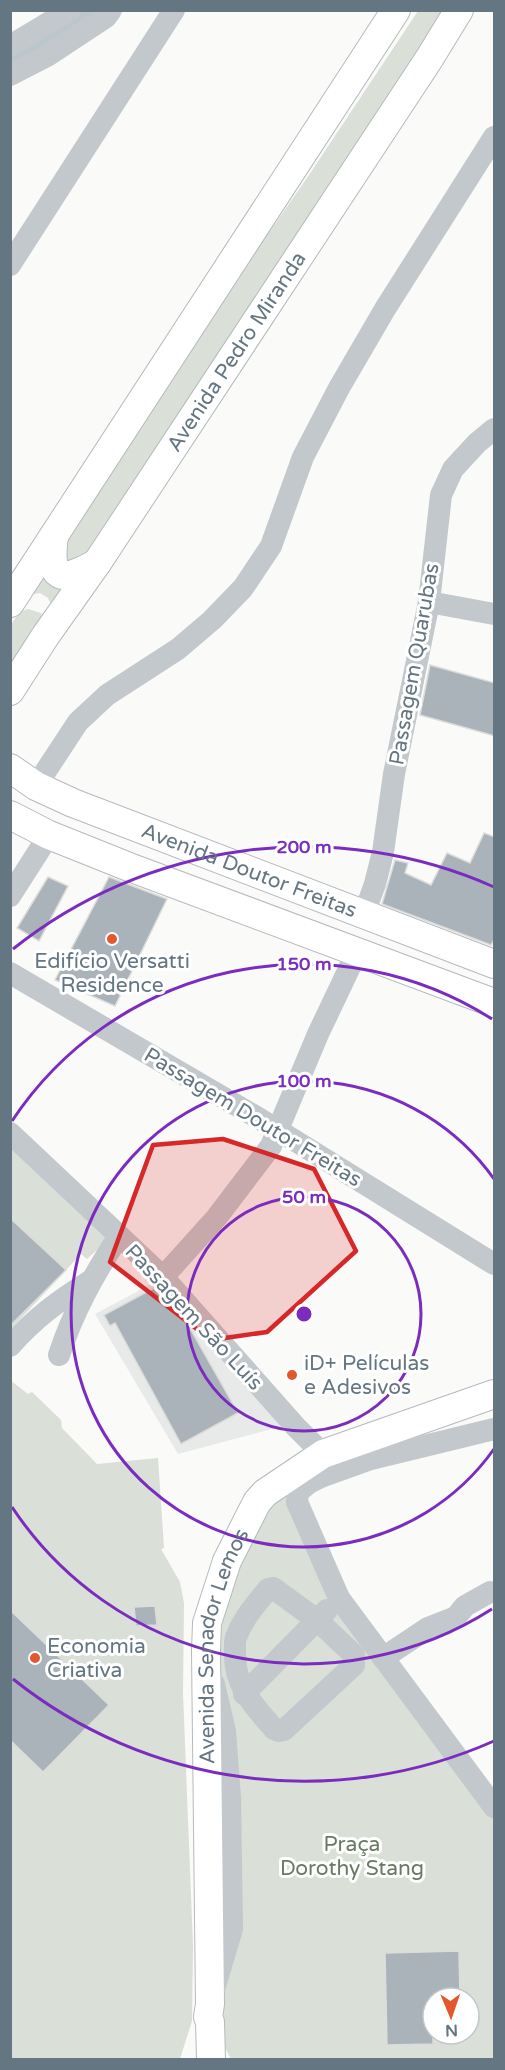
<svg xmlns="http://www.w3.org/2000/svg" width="505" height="2070" font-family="'Varela Round',sans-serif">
	<rect width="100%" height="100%" fill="#fafaf8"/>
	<path fill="#e8e9e9" d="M157,1281L287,1425L178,1454L95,1314Z"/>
	<g fill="#dadfd7" fill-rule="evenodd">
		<path d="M418,11H448L94,553L65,570L57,546L195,339L309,175Z"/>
		<path d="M47,557L69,579L53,608L48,598L40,593L21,596Z"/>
		<path d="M28,609L41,613L44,621L11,676V625L19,612Z"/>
		<path d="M10,1145L111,1237L87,1259L81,1254L11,1329Z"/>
		<path d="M10,1380L28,1394L32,1392L61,1420L62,1428L97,1464L158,1458L164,1548L161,1549L180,1582L184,1603L183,1693L193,1946L192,2021L180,2059H11Z"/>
		<path d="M289,1475L339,1598L494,1807V2059H231L211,2021L206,1651L227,1561ZM433,1998H469V2034H433Z"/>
	</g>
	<path fill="#bbc7cb" d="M81,11H101L11,68V55Z"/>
	<g fill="#aab3b9" stroke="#dcdcda" stroke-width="1.5">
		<path d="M430,665L495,683V736L420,715Z"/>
		<path d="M484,833L495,837V938L491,945L382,904L395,860L408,863L405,873L431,885L447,853L470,863Z"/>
		<path d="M48,877L68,886L39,941L17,928Z"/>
		<path d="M109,877L167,899L115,1006L55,980Z"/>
		<path d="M10,1218L66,1270L10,1326Z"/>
		<path d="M154,1288L175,1314L177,1313L188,1325L238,1413L181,1444L115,1323L110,1326L104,1315Z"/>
		<path d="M155,1606L157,1625L136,1626L134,1607Z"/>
		<path d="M10,1610L109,1705L43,1772L10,1740Z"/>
		<path d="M459,1951L460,1998H433V2044L387,2045L385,1953Z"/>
	</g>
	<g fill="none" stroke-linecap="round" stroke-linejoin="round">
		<defs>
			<g id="major">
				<path d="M54,536C48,580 60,584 97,563"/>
				<path d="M10,603L396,10"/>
				<path id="s1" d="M10,691L46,635L97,563L429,59L459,10"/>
				<path id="s2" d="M10,768L36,786L73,803L494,964"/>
				<path d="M10,815L49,835L129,867L494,1003"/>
				<path id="s3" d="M211,2060L210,2022L208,2017L210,2004L206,1651L207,1623L227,1561L257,1502L265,1493L323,1454L494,1394"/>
			</g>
		</defs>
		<use href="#major" stroke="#b5babe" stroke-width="30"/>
		<g stroke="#c3c8cc" stroke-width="22">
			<path d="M10,46L70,10"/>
			<path d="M10,75L47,56L106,17L111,10"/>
			<path d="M10,265L174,10"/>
			<path d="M429,602L494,614"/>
			<path d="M36,786L78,722L107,695L178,649L212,620L243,588L271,546L303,457L339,388L385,309L494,137"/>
			<path d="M10,896L49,835"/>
			<path d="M364,914L375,884L383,852L394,774L429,602L441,495L453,469L477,443L494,429"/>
			<path d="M10,973L260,1119L494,1264"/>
			<path d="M10,1133L163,1277L296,1427L323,1454"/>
			<path d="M163,1277L217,1217L271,1146L318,1034L357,952"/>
			<path d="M10,1346C35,1318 58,1301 90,1281"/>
			<path d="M59,1355C74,1310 93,1276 119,1236"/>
			<path d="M494,1429L371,1459L321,1477L309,1483L298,1492L297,1502L339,1598L494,1807"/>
			<path d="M273,1588L317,1620L354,1655V1665L284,1730L279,1731L274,1729C254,1706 234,1686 235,1653C235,1647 234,1640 237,1635C244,1617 257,1603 268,1589Z"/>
			<path d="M383,1658L428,1628L456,1617L465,1606L490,1592"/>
			<path d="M214,1684L225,1731L230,1797L232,1929L214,1989"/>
			<path d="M244,1694L327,1610"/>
		</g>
		<use href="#major" stroke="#fff" stroke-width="28"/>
	</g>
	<path fill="#d62828" fill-opacity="0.2" stroke="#d62828" stroke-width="4.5" stroke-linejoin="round" d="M223,1139L314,1169L356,1251L267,1332L211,1340L110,1262L153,1145Z"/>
	<g fill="none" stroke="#7b2cbf" stroke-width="3">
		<circle cx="304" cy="1314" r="117"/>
		<path d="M494 1449A233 233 0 1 1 494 1179"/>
		<path d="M492 1609A350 350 0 0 1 12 1507M12 1121A350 350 0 0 1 492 1019"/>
		<path d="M494 1741A467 467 0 0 1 13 1679M13 949A467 467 0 0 1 494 887"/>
	</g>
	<g fill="#e4572e" stroke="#fff" stroke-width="2">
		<circle cx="112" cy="939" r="6"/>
		<circle cx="292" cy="1375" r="6"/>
		<circle cx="35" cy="1658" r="6"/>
	</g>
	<g text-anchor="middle" stroke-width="6" stroke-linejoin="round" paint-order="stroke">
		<g font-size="21" fill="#657683" stroke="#fff">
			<text dy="7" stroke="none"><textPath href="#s1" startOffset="408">Avenida Pedro Miranda</textPath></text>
			<text transform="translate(414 664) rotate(-80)" y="7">Passagem Quarubas</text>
			<text dy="7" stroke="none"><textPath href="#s2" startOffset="261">Avenida Doutor Freitas</textPath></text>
			<text transform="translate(253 1117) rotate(31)" y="7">Passagem Doutor Freitas</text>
			<text transform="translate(194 1317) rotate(47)" y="7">Passagem São Luís</text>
			<text dy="7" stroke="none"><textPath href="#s3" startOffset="417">Avenida Senador Lemos</textPath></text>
		</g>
		<g font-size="21" fill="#657683" stroke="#fff" text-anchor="start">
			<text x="112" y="968" text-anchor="middle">Edifício Versatti<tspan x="112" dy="24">Residence</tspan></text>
			<text x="304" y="1370">iD+ Películas<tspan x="304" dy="24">e Adesivos</tspan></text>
			<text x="47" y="1653">Economia<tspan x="47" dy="24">Criativa</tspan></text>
		</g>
		<g font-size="21" fill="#687a64" stroke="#fff">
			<text x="352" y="1851">Praça<tspan x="352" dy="24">Dorothy Stang</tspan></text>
		</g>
	</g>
	<circle cx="304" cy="1314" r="9" fill="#7b2cbf" stroke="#fff" stroke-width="3"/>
	<g font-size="18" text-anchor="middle" font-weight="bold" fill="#7b2cbf" stroke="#fff" stroke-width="6" stroke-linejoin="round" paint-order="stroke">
		<text x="304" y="853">200 m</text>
		<text x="304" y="970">150 m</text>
		<text x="304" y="1087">100 m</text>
		<text x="304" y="1203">50 m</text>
	</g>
	<rect width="505" height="2070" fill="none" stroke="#657683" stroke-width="24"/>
	<g transform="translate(451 2016) rotate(178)"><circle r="28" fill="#ffffff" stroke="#c1c8cd" stroke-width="1.5"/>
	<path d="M0-4.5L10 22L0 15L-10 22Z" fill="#e4572e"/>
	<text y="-9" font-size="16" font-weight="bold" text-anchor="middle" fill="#657683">N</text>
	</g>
</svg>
